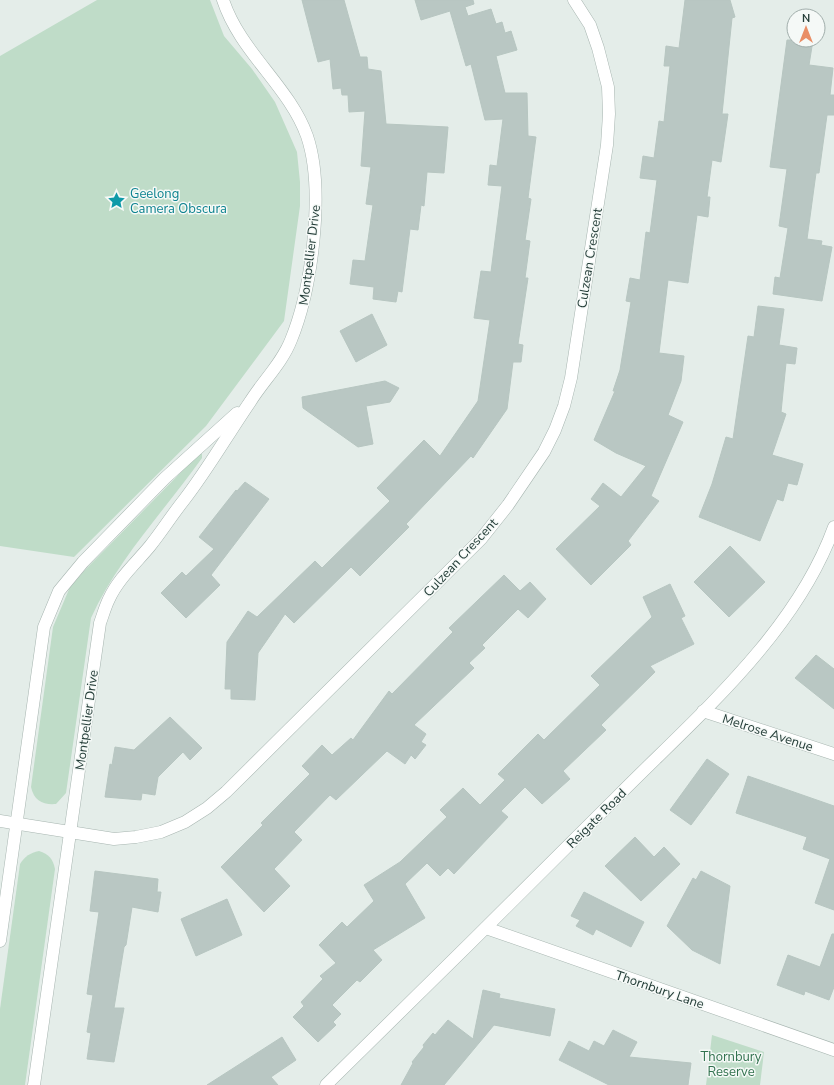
<svg xmlns="http://www.w3.org/2000/svg" width="834" height="1085" font-family="'Nunito Sans',sans-serif">
	<rect width="100%" height="100%" fill="#e4ede9"/>
	<g fill="#bfdcc8">
		<path d="M97,0H210L224,36L252,69L275,102L297,152L300,182V206L284,321L206,426L74,557L0,546V56Z"/>
		<path d="M199,454H202V458C165,510 117,560 91,618L66,793L56,804C43,805 34,801 31,787L53,627L70,587L85,570Z"/>
		<path d="M39,851C49,854 53,859 55,869L25,1085H0V1009L20,864C25,856 30,853 39,851Z"/>
		<path d="M712,1035L764,1052L760,1085H706Z"/>
	</g>
	<g fill="#b9c7c3" stroke="#b7c6c1">
		<path d="M302,0H344L360,57H367L368,69L381,71L386,124L448,127L444,173L427,172L424,206L421,205L418,230L410,229L402,292L398,291L396,302L373,299L374,287L350,284L353,260L365,261L373,205L366,204L371,167L361,166L365,111L349,112L348,95H342L341,88L333,89L330,59L318,62Z"/>
		<path d="M415,0H473L474,4L465,7L468,16L491,9L496,24L502,22L505,33L511,31L517,50L496,56L505,93H527L528,136L536,137L528,198L531,199L525,240L530,241L525,278H528L518,344L523,345L521,362H513L507,409L473,458L471,456L406,524L409,527L360,576L351,567L294,623L285,614L258,653L255,700L231,699V689H225L227,642L248,611L257,617L315,561L322,568L390,501L377,488L424,440L440,456L478,401L490,320L474,318L481,271L491,272L502,186L488,185L490,165L497,166L503,119L485,120L471,64L466,66L450,11L421,20Z"/>
		<path d="M685,0H730L735,17L732,18L722,114H728L721,162L712,160L707,197H710L708,217L697,215L688,283L668,280L659,353L684,356L681,381L668,415L683,422L651,496L659,501L628,541L631,545L591,585L556,549L600,506L591,499L603,483L621,497L646,466L616,453L594,440L615,391H613L620,370L631,302L626,301L630,278L640,280L646,232L650,233L657,180L640,178L643,156L654,158L659,121L664,122L670,66H664L666,46L679,48Z"/>
		<path d="M787,40H813L809,65L833,68L830,95H834V115H827L819,173H816L807,239L822,241L821,245L832,247L822,301L773,294L775,277L780,278L788,228L779,226L787,169L770,167Z"/>
		<path d="M758,306L784,309L779,345L797,348L795,364L786,363L781,412L786,414L772,455L803,464L797,485L788,483L783,501L777,499L760,541L699,517L712,484L726,437L733,439L748,336L754,337Z"/>
		<path d="M372,314L387,345L356,362L340,331Z"/>
		<path d="M385,381L399,388L390,402L366,406L373,444L358,447L303,408L302,397Z"/>
		<path d="M245,482L269,499L211,575L220,585L186,618L161,593L182,572L186,576L214,549L199,537L236,490L237,491Z"/>
		<path d="M730,546L765,582L729,617L694,582Z"/>
		<path d="M504,575L520,591L530,582L546,599L528,618L518,609L482,645L485,648L469,663L474,668L414,725L426,734L421,742L426,745L415,759L411,755L405,764L387,751L336,800L330,795L294,832L302,840L274,869L290,886L264,912L221,867L263,825L261,823L310,774L302,766L322,745L332,755L351,738L353,740L389,691L392,694L453,632L449,628Z"/>
		<path d="M670,584L685,616L681,618L694,644L650,666L655,672L601,725L606,730L563,771L570,779L542,804L525,787L501,811L508,817L454,874L448,868L440,876L427,863L405,884L425,918L373,950L382,960L360,982L357,980L332,1005L341,1014L333,1022L336,1025L318,1042L293,1017L304,1006L301,1002L323,979L320,976L336,963L319,945L342,922L347,927L374,901L364,885L400,862L447,817L440,810L463,788L480,805L505,780L498,774L538,734L544,740L600,685L591,676L652,617L643,597Z"/>
		<path d="M816,655L834,669V709L795,678Z"/>
		<path d="M170,717L202,748L190,760L183,752L158,777L155,795L142,793L141,800L105,797L110,764L112,765L115,747L134,750Z"/>
		<path d="M707,759L729,774L691,825L670,810Z"/>
		<path d="M748,776L834,806V910L815,903L830,859L803,849L807,837L736,813Z"/>
		<path d="M635,837L654,857L664,847L680,864L641,901L605,866Z"/>
		<path d="M95,871L158,879L157,892H161L158,912L132,907L126,945L124,947L114,1008H124L114,1062L87,1059L91,1033L87,1032L93,995L87,994L99,912L90,911Z"/>
		<path d="M701,871L730,886L720,964L692,950L667,926L693,878L696,880Z"/>
		<path d="M584,892L644,922L631,947L596,929L593,935L576,926L580,920L571,916Z"/>
		<path d="M227,899L242,935L196,956L181,919Z"/>
		<path d="M832,934H834V987L829,1000L805,991L804,995L777,985L788,955L820,967Z"/>
		<path d="M483,990L500,994L499,998L555,1009L550,1036L494,1025L444,1085H401L413,1063L412,1062L424,1047L423,1045L433,1033L435,1035L448,1020L473,1039Z"/>
		<path d="M613,1030L637,1042L629,1057L691,1063L688,1085H609L559,1060L569,1041L589,1051L594,1041L604,1046Z"/>
		<path d="M282,1037L296,1060L271,1077L278,1085H207Z"/>
	</g>
	<g fill="none" stroke-linecap="round" stroke-linejoin="round">
		<defs>
			<g id="minor">
				<path d="M703,711L834,754"/>
				<path d="M0,821L114,839L136,837L161,832L185,822L207,808L226,792L481,539L508,505L544,452L555,430L564,406L571,378L607,145L609,114L608,87L598,48L590,25L574,0"/>
				<path d="M486,928L834,1050"/>
				<path d="M0,941L44,627L59,591L83,562L165,478L237,413"/>
				<path d="M34,1085L100,623C103,615 105,607 109,599C118,579 136,563 150,546C162,531 172,515 184,500C208,469 228,434 250,402C263,381 282,363 291,340C312,289 325,189 307,136C289,86 240,52 223,0"/>
				<path d="M326,1085C423,990 520,894 616,798C695,718 795,635 834,527"/>
			</g>
		</defs>
		<use href="#minor" stroke="#a7b5b0" stroke-width="13"/>
		<use href="#minor" stroke="#fff" stroke-width="12"/>
	</g>
	<defs>
		<symbol id="sight-bare" viewBox="-9 -9 18 18"><path d="M0-6L1.8-2.2L6-1.7L2.9 1.2L3.7 5.4L0 3.3L-3.7 5.4L-2.9 1.2L-6-1.7L-1.8-2.2Z" fill="#0f9aa8" stroke="#f5f9f7" stroke-width="2.5" paint-order="stroke"/></symbol>
	</defs>
	<g fill-rule="evenodd">
		<use href="#sight-bare" x="104" y="188" width="25" height="25"/>
	</g>
	<g text-anchor="middle" stroke-width="3" stroke-linejoin="round" paint-order="stroke">
		<g font-size="13" fill="#0d838f" stroke="#f5f9f7" text-anchor="start">
			<text x="130" y="198">Geelong<tspan x="130" dy="15">Camera Obscura</tspan></text>
		</g>
		<g font-size="13" fill="#243d38" stroke="#f5f9f7">
			<text transform="translate(309 255) rotate(-83)" y="5">Montpellier Drive</text>
			<text transform="translate(589 258) rotate(-81)" y="5">Culzean Crescent</text>
			<text transform="translate(460 557) rotate(-47)" y="5">Culzean Crescent</text>
			<text transform="translate(86 720) rotate(-82)" y="5">Montpellier Drive</text>
			<text transform="translate(768 732) rotate(18)" y="5">Melrose Avenue</text>
			<text transform="translate(596 818) rotate(-45)" y="5">Reigate Road</text>
			<text transform="translate(660 989) rotate(19)" y="5">Thornbury Lane</text>
		</g>
		<g font-size="13" fill="#31724e" stroke="#f5f9f7">
			<text x="731" y="1061">Thornbury<tspan x="731" dy="15">Reserve</tspan></text>
		</g>
	</g>
	<g transform="translate(806 28)"><circle r="19" fill="#f5f9f7" stroke="#a1aeab"/>
	<path d="M0-3L7 15L0 10L-7 15Z" fill="#e98e66"/>
	<text y="-6" font-size="11" font-weight="bold" text-anchor="middle" fill="#243d38">N</text>
	</g>
</svg>
